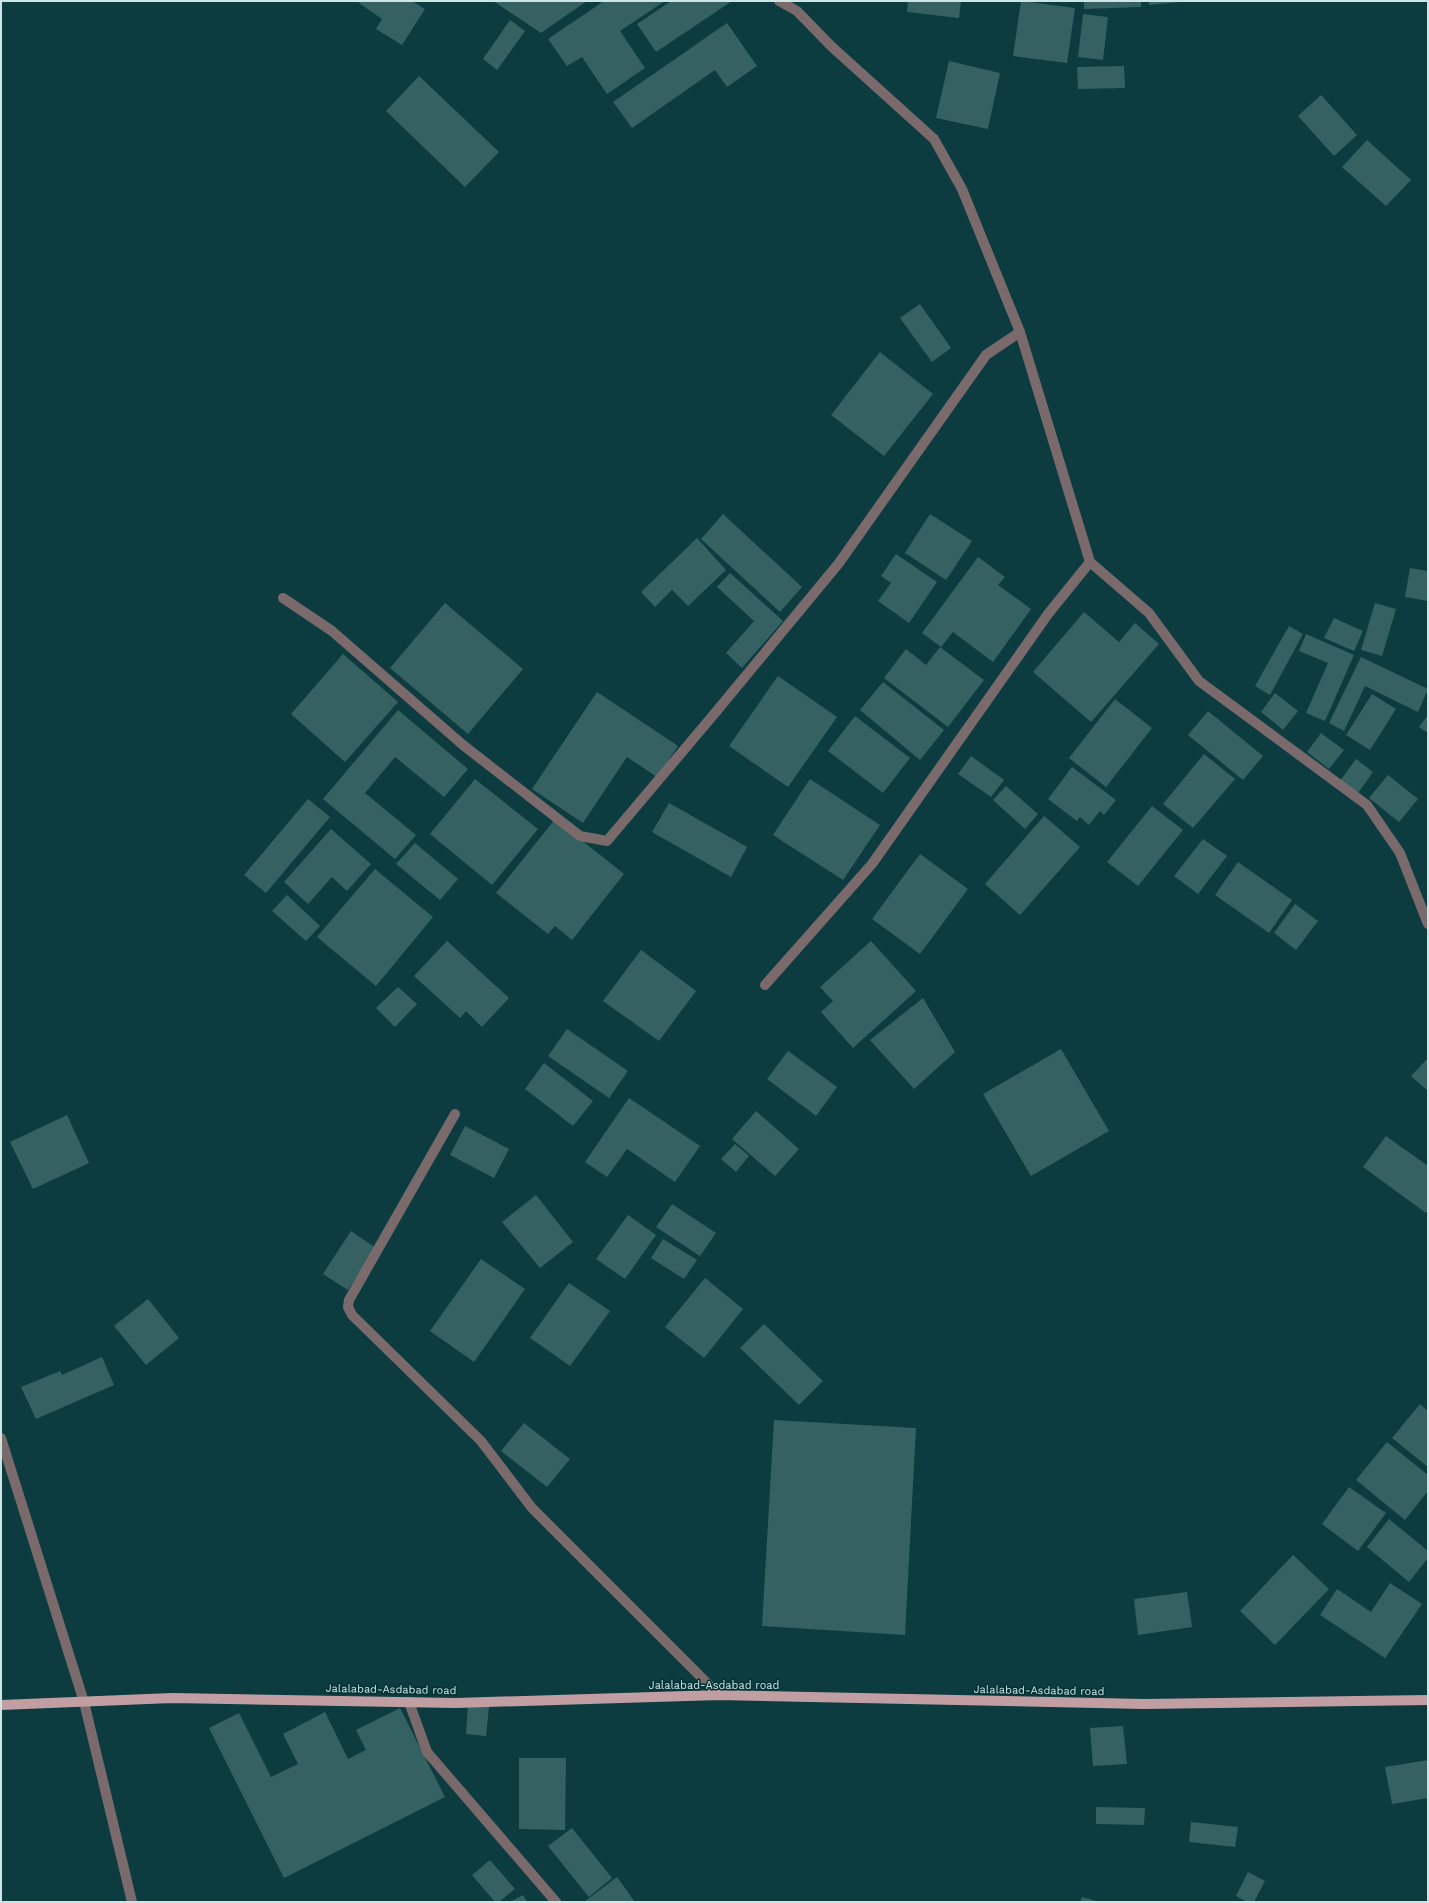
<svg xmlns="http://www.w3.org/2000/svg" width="1429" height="1903" font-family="'Work Sans',sans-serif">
	<rect width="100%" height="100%" fill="#0c3c3f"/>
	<g fill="#356163">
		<path d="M360,1H412L425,9L402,45L376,29L382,19L359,3Z"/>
		<path d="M493,1H587L541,33Z"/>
		<path d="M604,1H665L620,31L645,68L607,94L582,57L567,66L548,39Z"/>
		<path d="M671,1H732L656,52L637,24Z"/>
		<path d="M908,1H961L959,18L907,12Z"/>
		<path d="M1021,1L1075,8L1067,63L1013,56Z"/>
		<path d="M1084,1H1141V7L1084,9Z"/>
		<path d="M1149,1H1180V2L1149,5Z"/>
		<path d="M1083,14L1108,17L1103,60L1078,57Z"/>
		<path d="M510,20L525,31L497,70L483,59Z"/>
		<path d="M727,23L757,66L727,87L715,70L632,128L613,102Z"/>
		<path d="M949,61L1000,73L988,129L936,118Z"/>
		<path d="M1124,66L1125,88L1078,89L1077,67Z"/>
		<path d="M419,76L499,152L465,187L386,111Z"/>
		<path d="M1321,95L1357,135L1334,156L1298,116Z"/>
		<path d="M1367,140L1411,180L1386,206L1342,167Z"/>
		<path d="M920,304L951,348L932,362L900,318Z"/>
		<path d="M880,352L933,394L884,456L831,415Z"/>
		<path d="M723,514L802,587L780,612L701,539Z"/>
		<path d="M930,514L972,541L946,580L905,553Z"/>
		<path d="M697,538L726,570L688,606L672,590L655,607L641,592Z"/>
		<path d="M896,554L937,582L909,623L878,601L891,583L881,576Z"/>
		<path d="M978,557L1005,577L998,585L1031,609L993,662L953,632L941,647L922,633Z"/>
		<path d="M1410,568L1428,571V601L1405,597Z"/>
		<path d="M730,573L783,621L742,668L726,653L754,621L717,587Z"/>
		<path d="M445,603L523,669L468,734L390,668Z"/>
		<path d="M1375,603L1396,609L1382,656L1361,650Z"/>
		<path d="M1084,612L1119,642L1135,623L1159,644L1091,722L1033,672Z"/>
		<path d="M1334,618L1363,631L1354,651L1324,638Z"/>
		<path d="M1289,626L1303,634L1270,695L1255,686Z"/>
		<path d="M1306,634L1354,655L1325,721L1306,713L1328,663L1299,651Z"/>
		<path d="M940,647L984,680L948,727L884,678L906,649L926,665Z"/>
		<path d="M343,654L398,702L345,762L291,714Z"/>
		<path d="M1361,657L1428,689L1418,712L1365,686L1344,731L1329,723Z"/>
		<path d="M778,676L837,717L788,787L729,746Z"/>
		<path d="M883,682L944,730L920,760L860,710Z"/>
		<path d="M597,692L678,746L657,777L627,757L583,823L532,789Z"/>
		<path d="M1275,693L1298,711L1283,730L1261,712Z"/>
		<path d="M1372,694L1396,709L1370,750L1346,735Z"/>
		<path d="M1115,699L1152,728L1106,787L1069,758Z"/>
		<path d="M398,710L468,769L444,797L395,757L365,793L416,835L395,859L323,799Z"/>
		<path d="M1208,711L1263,756L1243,780L1188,735Z"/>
		<path d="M1428,715V733L1419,727Z"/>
		<path d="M855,716L910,758L883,793L828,751Z"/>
		<path d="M1321,733L1344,750L1329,769L1307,752Z"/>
		<path d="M1204,754L1235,779L1193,828L1163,804Z"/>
		<path d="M971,756L1004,780L991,797L958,774Z"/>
		<path d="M1356,759L1373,772L1358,793L1340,781Z"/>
		<path d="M1072,767L1116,800L1104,815L1100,811L1089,825L1080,817L1077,821L1048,799Z"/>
		<path d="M1388,775L1418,799L1399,822L1369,798Z"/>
		<path d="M475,779L538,829L492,885L430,834Z"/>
		<path d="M810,779L880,825L843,880L773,835Z"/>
		<path d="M1006,786L1038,814L1025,829L993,800Z"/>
		<path d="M308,799L330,817L266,893L244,875Z"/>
		<path d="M669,803L747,847L731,877L652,832Z"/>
		<path d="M1152,806L1183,830L1138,886L1107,862Z"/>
		<path d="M1044,816L1080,847L1020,915L985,884Z"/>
		<path d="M555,819L624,874L572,940L555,926L548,934L496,893Z"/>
		<path d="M331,829L371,864L347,891L332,877L308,904L284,882Z"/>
		<path d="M1203,839L1227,856L1198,894L1174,876Z"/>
		<path d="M415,843L458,879L440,900L396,864Z"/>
		<path d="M920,854L968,889L920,954L872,919Z"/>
		<path d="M1238,862L1292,900L1269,933L1215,895Z"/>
		<path d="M375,869L433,917L376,986L317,937Z"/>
		<path d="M287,895L320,926L306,941L272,911Z"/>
		<path d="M1295,904L1318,921L1296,950L1274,933Z"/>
		<path d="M447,941L509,998L482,1027L466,1011L460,1018L414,976Z"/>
		<path d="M871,941L916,991L853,1048L821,1012L833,1001L820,987Z"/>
		<path d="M641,950L696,991L659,1041L603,1001Z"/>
		<path d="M398,987L417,1004L395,1027L376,1008Z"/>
		<path d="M923,998L955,1052L914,1089L870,1040Z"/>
		<path d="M567,1029L628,1071L609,1098L548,1056Z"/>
		<path d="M1061,1049L1109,1131L1031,1176L983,1094Z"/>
		<path d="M788,1051L837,1087L816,1116L767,1079Z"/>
		<path d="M1428,1058V1091L1411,1076Z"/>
		<path d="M544,1063L593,1101L573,1126L525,1089Z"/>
		<path d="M629,1098L700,1146L675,1182L627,1149L607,1177L585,1162Z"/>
		<path d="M756,1111L799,1149L775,1176L732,1139Z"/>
		<path d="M67,1115L89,1163L33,1189L10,1142Z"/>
		<path d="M465,1126L509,1149L494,1178L450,1155Z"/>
		<path d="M1386,1136L1428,1166V1210L1426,1213L1363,1167Z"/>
		<path d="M735,1144L749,1156L736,1172L721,1159Z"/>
		<path d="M536,1195L573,1242L540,1268L502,1222Z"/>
		<path d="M672,1204L716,1233L700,1256L656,1227Z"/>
		<path d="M628,1215L656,1235L625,1279L596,1259Z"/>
		<path d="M351,1231L376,1248L348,1290L323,1274Z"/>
		<path d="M663,1239L697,1260L684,1279L651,1258Z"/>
		<path d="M481,1259L525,1289L474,1362L430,1331Z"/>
		<path d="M705,1278L743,1309L704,1358L665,1327Z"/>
		<path d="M569,1283L610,1311L570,1366L530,1338Z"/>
		<path d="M148,1299L179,1338L146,1365L114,1326Z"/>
		<path d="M764,1324L823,1381L799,1405L740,1348Z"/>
		<path d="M102,1357L114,1385L36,1419L21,1387L60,1371L62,1375Z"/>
		<path d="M1420,1404L1428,1411V1467L1392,1438Z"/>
		<path d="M774,1420L916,1428L905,1635L762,1626Z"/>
		<path d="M524,1423L570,1459L547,1487L501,1451Z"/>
		<path d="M1387,1442L1428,1475V1491L1405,1520L1356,1480Z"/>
		<path d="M1349,1487L1386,1513L1358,1551L1322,1524Z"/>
		<path d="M1389,1519L1428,1551V1558L1409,1582L1367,1547Z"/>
		<path d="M1293,1555L1329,1589L1275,1645L1240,1611Z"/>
		<path d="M1390,1583L1422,1604L1385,1658L1320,1615L1337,1589L1371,1612Z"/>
		<path d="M1187,1592L1192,1627L1138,1635L1134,1599Z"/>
		<path d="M468,1704L489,1707L486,1736L466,1734Z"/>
		<path d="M400,1708L445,1797L284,1878L209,1728L239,1713L271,1777L298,1764L283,1734L325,1712L348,1759L366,1750L356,1730Z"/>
		<path d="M1123,1726L1127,1764L1093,1766L1090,1728Z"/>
		<path d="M519,1758H566L565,1830L519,1829Z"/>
		<path d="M1428,1760V1798L1392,1804L1385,1767Z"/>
		<path d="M1096,1807L1145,1808L1144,1825L1096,1824Z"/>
		<path d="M1191,1822L1238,1827L1235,1847L1189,1842Z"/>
		<path d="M572,1828L612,1878L589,1897L548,1846Z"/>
		<path d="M490,1860L515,1889L499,1902H495L472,1875Z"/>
		<path d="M1248,1872L1265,1881L1254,1902H1247L1236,1896Z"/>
		<path d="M617,1877L635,1902H584Z"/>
		<path d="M523,1895L527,1902H510Z"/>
		<path d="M1082,1897L1100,1902H1080Z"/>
	</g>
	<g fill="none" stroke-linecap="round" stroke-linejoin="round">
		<g stroke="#7b6a6c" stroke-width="10">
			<path d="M779,1L797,11L831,46L934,139L962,189L1020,332L1090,562L1149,613L1199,681L1367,805L1400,853L1428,924"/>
			<path d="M283,598L332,631L463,745L580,836L607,841L715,713L839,563L986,355L1020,332"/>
			<path d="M765,985L872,864L1048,614L1090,562"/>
			<path d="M455,1114L349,1300L348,1307L352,1315L481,1441L532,1508L719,1695"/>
			<path d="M1,1438L84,1702L132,1902"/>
			<path d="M409,1702L427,1752L556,1902"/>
		</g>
		<path stroke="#c19ea2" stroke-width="10" d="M1,1705L172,1698L456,1703L719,1695L1144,1704L1428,1700"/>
	</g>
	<g text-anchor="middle" stroke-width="3" stroke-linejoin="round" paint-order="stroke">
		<g font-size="11" fill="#cee5e6" stroke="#003134">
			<text x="714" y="1689">Jalalabad-Asdabad road</text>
			<text transform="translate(391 1689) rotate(1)" y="4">Jalalabad-Asdabad road</text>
			<text transform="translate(1039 1690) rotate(1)" y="4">Jalalabad-Asdabad road</text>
		</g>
	</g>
	<rect width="1429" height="1903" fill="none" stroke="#cee5e6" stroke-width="4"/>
</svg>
